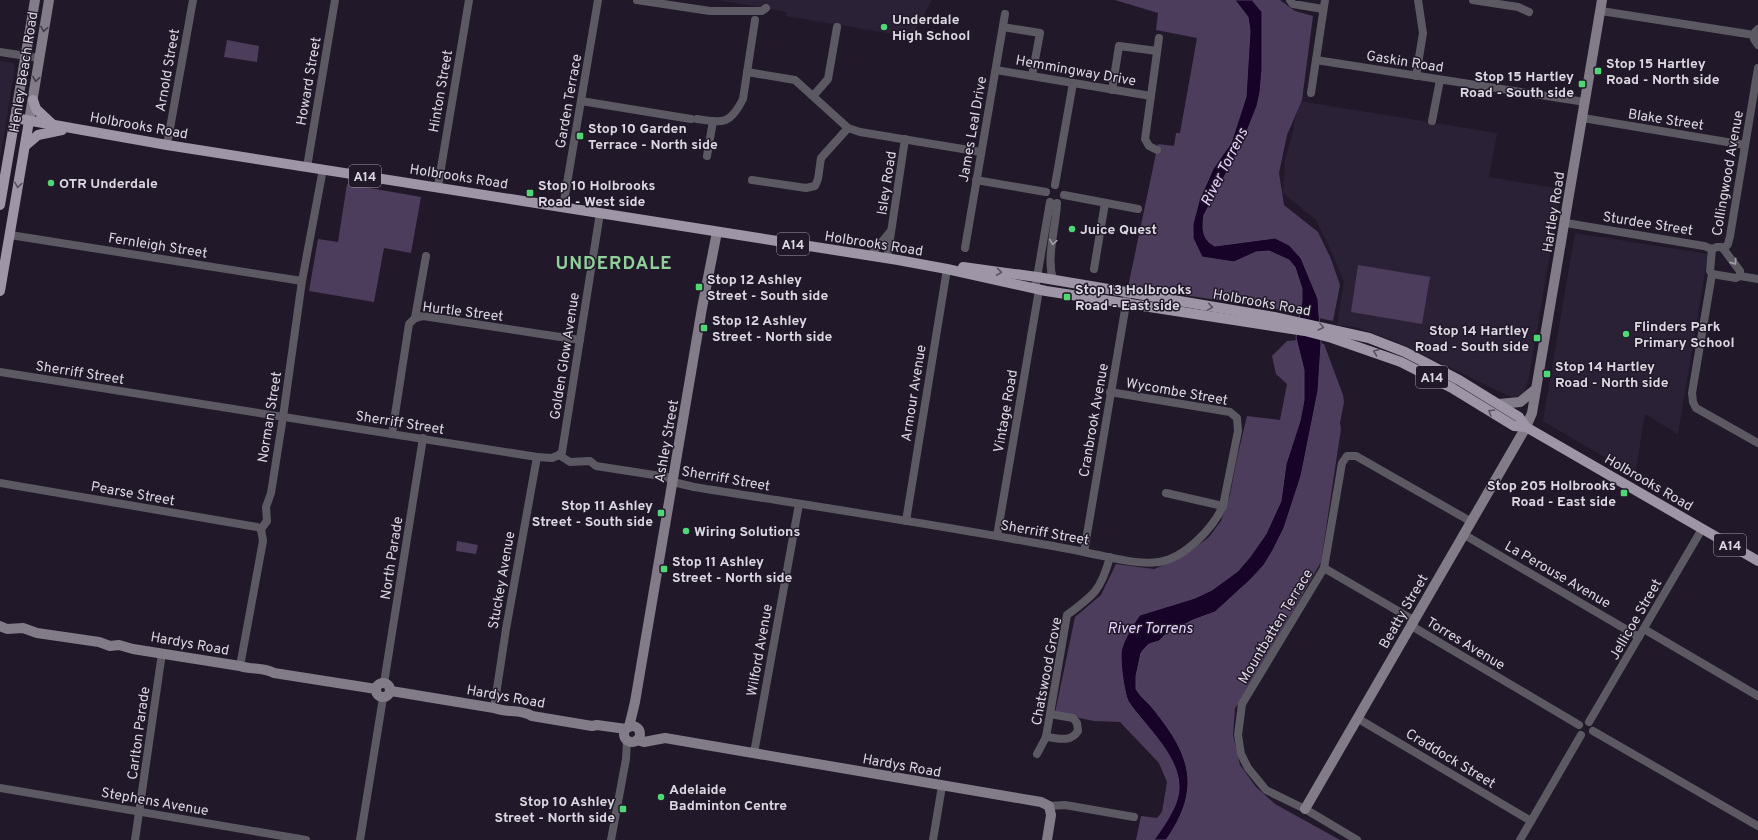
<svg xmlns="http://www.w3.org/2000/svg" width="1758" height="840" font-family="Overpass,sans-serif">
	<rect width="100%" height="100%" fill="#211929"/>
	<g fill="#2b2136">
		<path d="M718,0H932L912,37L786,16L787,12Z"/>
		<path d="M0,61L13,63L15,67L0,160Z"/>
		<path d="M1298,101L1497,133L1489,177L1561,189L1529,377L1524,393L1513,398L1397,342L1356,327L1337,325L1344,282L1331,251L1316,220L1283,193L1285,160L1293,131Z"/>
		<path d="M1575,233L1708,254L1678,434L1645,414L1635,475L1543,421Z"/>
	</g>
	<g fill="#4c3d5d">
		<path d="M1115,0H1280L1295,11L1313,16L1302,100L1287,135L1279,173L1284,205L1318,232L1331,259L1340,285L1333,321L1266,307L1128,287L1158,144L1174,146L1176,133H1180L1197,38L1156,30L1158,13Z"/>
		<path d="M227,40L259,46L257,62L224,57Z"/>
		<path d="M347,184L421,197L411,253L384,248L374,302L309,291L318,239L338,242Z"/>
		<path d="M1358,265L1430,277L1422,324L1351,312Z"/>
		<path d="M1309,339L1324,344L1343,395L1344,402L1340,423L1341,429L1321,562L1243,699L1235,708L1233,735L1240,765L1256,787L1275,804L1340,840H1136L1141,816L1157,818L1162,812L1167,782L1159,763L1120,722L1094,721L1055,713L1075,617L1101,595L1116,564L1154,569L1171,562L1188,553L1209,537L1221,521L1230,495L1237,458L1247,416L1280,420L1287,384L1276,374L1272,356L1287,341Z"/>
		<path d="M457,541L478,545L476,554L456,551Z"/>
	</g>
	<path fill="#170228" stroke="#524260" d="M1235,0H1252L1262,12V70L1260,92L1257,106L1243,141L1204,215C1202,228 1202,240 1215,246L1275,238L1289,245L1301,258L1318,299L1321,345L1318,391L1301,476L1284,528L1273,550L1264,565L1250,580L1215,612L1193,620L1166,634L1159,641L1149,644L1144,649L1141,653L1136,676V689C1140,696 1145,700 1150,705C1189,752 1204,786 1166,840H1154C1162,829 1173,813 1177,800C1189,763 1146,728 1128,701C1124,692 1119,657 1122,648C1125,638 1134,623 1140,615L1195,598L1212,590L1238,571L1250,557L1266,534L1281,501L1286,464L1300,421L1304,400V370L1296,338L1302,301V289L1295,267L1289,260L1269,251L1256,252L1234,262L1202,257L1193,238V224L1199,201L1213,169L1231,143L1246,97L1250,31L1248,17Z"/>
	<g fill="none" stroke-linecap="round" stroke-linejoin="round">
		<g stroke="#5d5962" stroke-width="8">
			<path d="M637,0L710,11H762L766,8"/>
			<path d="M1290,0L1293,4L1323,9"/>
			<path d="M1473,0L1518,7L1529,12"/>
			<path d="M1601,11L1754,35"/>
			<path d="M1003,27L1040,33L1032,76"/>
			<path d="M1758,29L1755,32L1754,39L1758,45"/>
			<path d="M0,52L39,58"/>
			<path d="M1316,60L1585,102"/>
			<path d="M996,70L1151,96"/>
			<path d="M747,72L795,80L848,128L860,132L981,152"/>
			<path d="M1416,76L1423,33L1418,0"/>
			<path d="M1112,90L1119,46L1157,51"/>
			<path d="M1311,93L1325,0"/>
			<path d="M814,95L828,79L837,27"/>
			<path d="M581,101L691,119"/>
			<path d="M1583,118L1745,145"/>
			<path d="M697,119C723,123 730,125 743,99L755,20"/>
			<path d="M1432,121L1440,80"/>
			<path d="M167,145L193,0"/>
			<path d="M1157,150L1149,146L1145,139L1159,38"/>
			<path d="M707,156L713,121"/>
			<path d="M307,167L335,0"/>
			<path d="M752,180L806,188L815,186L818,179L821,158L848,128"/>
			<path d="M976,180L1046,192"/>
			<path d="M1055,185L1073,83"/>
			<path d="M438,186L469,0"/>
			<path d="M1064,195L1138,209"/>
			<path d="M563,207L598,0"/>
			<path d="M1566,223L1704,246L1712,249L1717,247H1722L1740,271V276"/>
			<path d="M10,235L302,281"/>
			<path d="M965,248L1005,14"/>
			<path d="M1712,249L1710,271L1712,274L1692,393L1693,402L1696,408L1758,443"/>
			<path d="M1724,249L1728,244L1730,236L1758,68"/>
			<path d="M870,256L890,232"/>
			<path d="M887,259L905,139"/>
			<path d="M1094,269L1105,203"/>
			<path d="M1712,274L1736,278L1740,276L1758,279"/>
			<path d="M1053,280C1046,256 1056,228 1057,203"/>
			<path d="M1035,289L1050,202"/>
			<path d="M415,318L426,256"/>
			<path d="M0,372L537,457L552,458L559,455"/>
			<path d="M392,434L409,324L415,318L423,316L580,340"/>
			<path d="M559,455L570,462L590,461L596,466L667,477L673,482L694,487C800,504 907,520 1013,539C1040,544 1067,548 1093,554C1114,558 1138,565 1159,562C1185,558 1213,528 1223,506L1238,431L1237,418L1230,412L1110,392"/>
			<path d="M559,455L562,452L600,213"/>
			<path d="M0,483L257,527L261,529"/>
			<path d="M1166,493L1223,506"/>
			<path d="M906,521L947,269"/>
			<path d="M261,529L267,521L266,507L271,493L283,417L302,281L323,169"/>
			<path d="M1463,534L1639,637"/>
			<path d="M997,536L1039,290"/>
			<path d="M1084,552L1127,298"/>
			<path d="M1324,568L1410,618L1415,628L1579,725"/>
			<path d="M1644,629L1758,696"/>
			<path d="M240,666L263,541L261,529"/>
			<path d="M384,683L423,438"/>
			<path d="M494,708L506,629L537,457"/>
			<path d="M1357,718L1531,821"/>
			<path d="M1589,722L1702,529"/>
			<path d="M1593,731L1758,826"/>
			<path d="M1046,737C1059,738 1070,743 1078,731L1077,723L1073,718L1050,714"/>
			<path d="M754,753L799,504"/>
			<path d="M1037,754L1046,737L1067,615C1094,595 1101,590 1110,557"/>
			<path d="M0,788L306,840"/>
			<path d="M1049,806L1065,805L1134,817"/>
			<path d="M135,840L162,653"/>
			<path d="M360,840L383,698"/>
			<path d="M611,840L626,759L627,740"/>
			<path d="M933,840L942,786"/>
			<path d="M1357,840L1305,809L1266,790L1248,768L1241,754L1238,735L1242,704L1324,568L1342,463L1347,456H1356L1470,521"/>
			<path d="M1520,840L1581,735"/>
		</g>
		<g stroke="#827c89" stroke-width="10">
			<path d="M15,118L35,0"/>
			<path d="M29,121L49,0"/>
			<path d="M1499,404L1520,402L1536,389"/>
			<path d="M0,626L7,629L23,628L37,633L99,642L110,646L119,645L133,649L240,666C252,670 263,667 274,673L376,689"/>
			<circle cx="383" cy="690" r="7"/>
			<path d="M391,691L494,708C507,713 521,709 532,716L592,726L597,725L626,729"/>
			<circle cx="632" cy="734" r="8"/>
			<path d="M629,727L635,702L702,308L717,232"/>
			<path d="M637,740L644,742L665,738L1041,802L1049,806L1051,815L1047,840"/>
			<path d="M1305,809L1526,427L1532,413L1602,0"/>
		</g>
		<g stroke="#9e96a7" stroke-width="10">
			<path d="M33,100L36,109L52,124"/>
			<path d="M25,146L38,135L62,130"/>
			<path d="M0,205L15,118L167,145L898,260L947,269L1046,291L1305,331L1332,338L1401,362L1452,388L1514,426L1526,427"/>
			<path d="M963,267L1037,277L1274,317L1369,338L1405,352L1459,380L1519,417L1526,427L1758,561"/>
			<path d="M0,291L29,121"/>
		</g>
	</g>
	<defs><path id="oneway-chevron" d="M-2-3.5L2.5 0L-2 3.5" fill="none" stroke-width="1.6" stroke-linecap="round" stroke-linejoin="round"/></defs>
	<g stroke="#433c4b">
		<use href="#oneway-chevron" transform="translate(44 29) rotate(100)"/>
		<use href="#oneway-chevron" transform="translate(36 79) rotate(99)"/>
	</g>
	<g stroke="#595162">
		<use href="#oneway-chevron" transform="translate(18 185) rotate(100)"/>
		<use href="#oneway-chevron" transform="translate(999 272) rotate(8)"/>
		<use href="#oneway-chevron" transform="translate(1210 307) rotate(9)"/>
		<use href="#oneway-chevron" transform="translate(1321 327) rotate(14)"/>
		<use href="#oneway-chevron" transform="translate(1376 352) rotate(-159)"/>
		<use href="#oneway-chevron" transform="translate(1491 412) rotate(-149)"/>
	</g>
	<g stroke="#a39fa8">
		<use href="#oneway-chevron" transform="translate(1053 242) rotate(99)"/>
		<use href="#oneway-chevron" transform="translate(1734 262) rotate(55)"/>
	</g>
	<g fill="#50d675" stroke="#211929" stroke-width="1.5">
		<circle cx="884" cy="27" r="4"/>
		<rect x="1594" y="67" width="8" height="8" rx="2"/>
		<rect x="1578" y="80" width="8" height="8" rx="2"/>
		<rect x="576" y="132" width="8" height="8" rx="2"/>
		<circle cx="51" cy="183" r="4"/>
		<rect x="526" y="189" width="8" height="8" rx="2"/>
		<circle cx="1072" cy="229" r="4"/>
		<rect x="695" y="283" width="8" height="8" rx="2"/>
		<rect x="1063" y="293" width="8" height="8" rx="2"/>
		<rect x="700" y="324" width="8" height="8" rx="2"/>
		<circle cx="1626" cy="334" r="4"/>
		<rect x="1533" y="334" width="8" height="8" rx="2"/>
		<rect x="1543" y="370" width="8" height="8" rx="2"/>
		<rect x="1620" y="489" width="8" height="8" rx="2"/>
		<rect x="657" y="509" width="8" height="8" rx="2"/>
		<circle cx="686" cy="531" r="4"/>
		<rect x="660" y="565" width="8" height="8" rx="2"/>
		<circle cx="661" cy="797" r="4"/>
		<rect x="619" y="805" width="8" height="8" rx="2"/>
	</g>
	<g text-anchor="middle" stroke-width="3" stroke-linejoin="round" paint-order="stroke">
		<g fill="#211929" stroke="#a49faa" stroke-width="1">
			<rect x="349" y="165" width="32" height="22" rx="3"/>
			<rect x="777" y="233" width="32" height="22" rx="3"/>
			<rect x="1416" y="366" width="32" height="22" rx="3"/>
			<rect x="1714" y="534" width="32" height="22" rx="3"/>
		</g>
		<g font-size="13" font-weight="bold" fill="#dcd8e2">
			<text x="365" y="181">A14</text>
			<text x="793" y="249">A14</text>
			<text x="1432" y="382">A14</text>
			<text x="1730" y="550">A14</text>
		</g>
		<g font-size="14" font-weight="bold" fill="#dcd8e2" stroke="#211929" text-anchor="start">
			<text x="892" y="24">Underdale<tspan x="892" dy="16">High School</tspan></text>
			<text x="1606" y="68">Stop 15 Hartley<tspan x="1606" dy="16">Road - North side</tspan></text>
			<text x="1574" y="81" text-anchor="end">Stop 15 Hartley<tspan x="1574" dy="16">Road - South side</tspan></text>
			<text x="588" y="133">Stop 10 Garden<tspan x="588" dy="16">Terrace - North side</tspan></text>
			<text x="59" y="188">OTR Underdale</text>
			<text x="538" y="190">Stop 10 Holbrooks<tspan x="538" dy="16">Road - West side</tspan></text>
			<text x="1080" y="234">Juice Quest</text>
			<text x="707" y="284">Stop 12 Ashley<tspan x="707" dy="16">Street - South side</tspan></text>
			<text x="1075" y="294">Stop 13 Holbrooks<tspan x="1075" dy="16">Road - East side</tspan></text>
			<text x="712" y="325">Stop 12 Ashley<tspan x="712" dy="16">Street - North side</tspan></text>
			<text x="1634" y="331">Flinders Park<tspan x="1634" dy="16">Primary School</tspan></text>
			<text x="1529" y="335" text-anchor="end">Stop 14 Hartley<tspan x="1529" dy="16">Road - South side</tspan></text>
			<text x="1555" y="371">Stop 14 Hartley<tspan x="1555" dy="16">Road - North side</tspan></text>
			<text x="1616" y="490" text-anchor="end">Stop 205 Holbrooks<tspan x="1616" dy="16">Road - East side</tspan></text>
			<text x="653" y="510" text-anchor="end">Stop 11 Ashley<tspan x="653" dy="16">Street - South side</tspan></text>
			<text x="694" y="536">Wiring Solutions</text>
			<text x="672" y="566">Stop 11 Ashley<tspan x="672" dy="16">Street - North side</tspan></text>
			<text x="669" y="794">Adelaide<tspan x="669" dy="16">Badminton Centre</tspan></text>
			<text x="615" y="806" text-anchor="end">Stop 10 Ashley<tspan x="615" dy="16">Street - North side</tspan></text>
		</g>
		<g font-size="14" fill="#dcd8e2" stroke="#211929">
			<text transform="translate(1405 61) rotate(9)" y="5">Gaskin Road</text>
			<text transform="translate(167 70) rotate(-80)" y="5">Arnold Street</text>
			<text transform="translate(1076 70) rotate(10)" y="5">Hemmingway Drive</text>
			<text transform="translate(23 72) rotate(-81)" y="5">Henley Beach Road</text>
			<text transform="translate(308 81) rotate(-80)" y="5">Howard Street</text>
			<text transform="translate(440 91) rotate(-80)" y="5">Hinton Street</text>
			<text transform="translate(568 101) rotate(-80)" y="5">Garden Terrace</text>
			<text transform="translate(1666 119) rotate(9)" y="5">Blake Street</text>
			<text transform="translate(139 125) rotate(10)" y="5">Holbrooks Road</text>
			<text transform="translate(972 129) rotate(-80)" y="5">James Leal Drive</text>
			<text transform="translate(1727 173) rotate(-80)" y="5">Collingwood Avenue</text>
			<text transform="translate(459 176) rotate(9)" y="5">Holbrooks Road</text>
			<text transform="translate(886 183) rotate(-81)" y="5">Isley Road</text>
			<text transform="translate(1553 212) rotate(-81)" y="5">Hartley Road</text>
			<text transform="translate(1648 223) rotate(9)" y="5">Sturdee Street</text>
			<text transform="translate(874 243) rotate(9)" y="5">Holbrooks Road</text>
			<text transform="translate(158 245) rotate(9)" y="5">Fernleigh Street</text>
			<text transform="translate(1262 302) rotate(10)" y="5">Holbrooks Road</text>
			<text transform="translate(463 311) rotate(7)" y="5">Hurtle Street</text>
			<text transform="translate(564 356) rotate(-81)" y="5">Golden Glow Avenue</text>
			<text transform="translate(80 372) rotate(9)" y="5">Sherriff Street</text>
			<text transform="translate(1177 391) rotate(10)" y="5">Wycombe Street</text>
			<text transform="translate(913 393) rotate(-81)" y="5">Armour Avenue</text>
			<text transform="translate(1005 411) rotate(-80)" y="5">Vintage Road</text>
			<text transform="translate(269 417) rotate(-81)" y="5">Norman Street</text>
			<text transform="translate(1093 420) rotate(-80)" y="5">Cranbrook Avenue</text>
			<text transform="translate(400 422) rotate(9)" y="5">Sherriff Street</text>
			<text transform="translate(666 441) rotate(-80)" y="5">Ashley Street</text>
			<text transform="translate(726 478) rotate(10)" y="5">Sherriff Street</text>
			<text transform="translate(1649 482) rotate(30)" y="5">Holbrooks Road</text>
			<text transform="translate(133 493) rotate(10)" y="5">Pearse Street</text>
			<text transform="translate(1045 532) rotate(10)" y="5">Sherriff Street</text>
			<text transform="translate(391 558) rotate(-81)" y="5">North Parade</text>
			<text transform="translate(1558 574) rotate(30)" y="5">La Perouse Avenue</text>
			<text transform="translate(501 580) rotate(-80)" y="5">Stuckey Avenue</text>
			<text transform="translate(1403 611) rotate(-60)" y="5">Beatty Street</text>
			<text transform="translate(1635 619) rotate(-60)" y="5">Jellicoe Street</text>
			<text transform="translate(1275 626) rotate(-59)" y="5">Mountbatten Terrace</text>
			<text transform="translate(190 643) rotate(10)" y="5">Hardys Road</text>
			<text transform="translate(1466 643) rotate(31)" y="5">Torres Avenue</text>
			<text transform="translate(759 650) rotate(-80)" y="5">Wilford Avenue</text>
			<text transform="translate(1046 671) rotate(-79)" y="5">Chatswood Grove</text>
			<text transform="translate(506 696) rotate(10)" y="5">Hardys Road</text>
			<text transform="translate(138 733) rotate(-82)" y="5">Carlton Parade</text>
			<text transform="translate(1451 758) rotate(31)" y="5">Craddock Street</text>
			<text transform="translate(902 765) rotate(10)" y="5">Hardys Road</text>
			<text transform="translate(155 801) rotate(10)" y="5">Stephens Avenue</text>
		</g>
		<g font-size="15" font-style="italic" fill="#e6d1ff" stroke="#211929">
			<text transform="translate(1224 167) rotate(-63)" y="5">River Torrens</text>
			<text x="1150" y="633">River Torrens</text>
		</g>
		<g font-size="18" font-weight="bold" letter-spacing="1" fill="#90d19b" stroke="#211929">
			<text x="614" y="269">UNDERDALE</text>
		</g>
	</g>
</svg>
